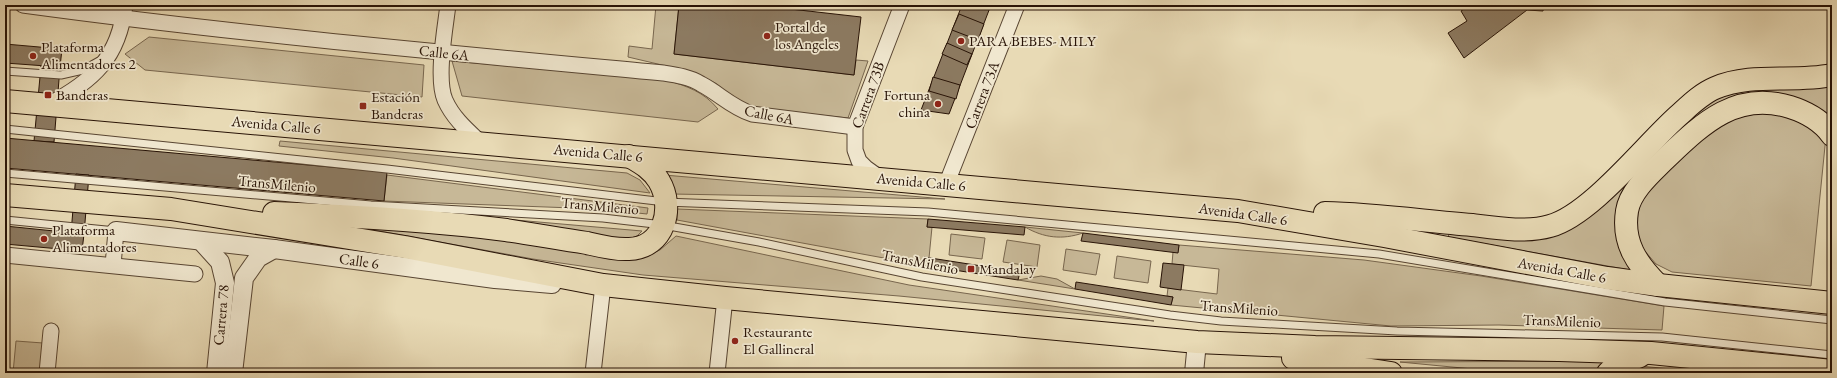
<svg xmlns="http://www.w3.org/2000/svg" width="1837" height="378" font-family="'EB Garamond',serif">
	<rect width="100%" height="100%" fill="#e8dab5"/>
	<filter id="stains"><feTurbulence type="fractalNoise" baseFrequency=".005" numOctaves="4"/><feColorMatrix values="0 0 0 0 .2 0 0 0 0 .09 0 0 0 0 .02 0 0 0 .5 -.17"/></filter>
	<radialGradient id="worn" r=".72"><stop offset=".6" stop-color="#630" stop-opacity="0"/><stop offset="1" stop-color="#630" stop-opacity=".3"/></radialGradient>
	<g fill="#c7b897" stroke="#78664e">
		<path d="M656,5H679L674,54L854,75L856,60L868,61L848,118L763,109L741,102L732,97L717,84L696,73L628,57L629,46L652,49Z"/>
		<path d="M149,37L424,65L422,97L145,70L125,54Z"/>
		<path d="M452,61L666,80C687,86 704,92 718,109L698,122L462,96Z"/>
		<path d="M1832,83L1831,119L1754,93L1627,189L1635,271L1448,237L1450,231L1533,239L1694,109L1733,90Z"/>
		<path d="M1775,110L1826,136L1811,286L1672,272L1656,264L1644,250L1637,234L1638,210L1647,190L1707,130L1725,120Z"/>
		<path d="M280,141L627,173L640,180L650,193L393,158L279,146Z"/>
		<path d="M387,175L648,208L647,214L600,209L384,201Z"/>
		<path d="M664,175L945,199L672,194Z"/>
		<path d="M677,209L928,219L927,227H932L929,258L924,257L922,265L677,220Z"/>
		<path d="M504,219L642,231L637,236L625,240Z"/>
		<path d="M330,222L435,230L645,256L660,250L676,236L909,285L1154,321L899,296L643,275L533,259Z"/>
		<path d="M1025,227L1083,233C1062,240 1044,238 1025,227Z"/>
		<path d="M951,234L985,238L982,259L949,255Z"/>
		<path d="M1007,240L1040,245L1037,267L1003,262Z"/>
		<path d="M1179,245L1364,260L1481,276L1664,306L1662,330L1499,325L1391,326L1171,305L1173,297L1167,296L1168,288L1217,294L1219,269L1172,264L1173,252H1178Z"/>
		<path d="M1066,249L1100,254L1096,275L1063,270Z"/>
		<path d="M1117,256L1151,261L1148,283L1114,278Z"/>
		<path d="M1041,276L1057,279L1075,289L1018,280Z"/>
		<path d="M16,341L43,343L40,373H13Z"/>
		<path d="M1608,361L1598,373H1514L1400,362Z"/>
		<path d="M1640,366L1712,373H1617Z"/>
	</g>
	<g fill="#8c7a61" stroke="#281306">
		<path d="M679,5H755L861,17L854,75L674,54Z"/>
		<path d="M962,5H991L949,114L921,110Z"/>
		<path d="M1470,5H1544L1543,11L1527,10L1464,58L1448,33L1467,21L1461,11Z"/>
		<path d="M959,14L984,24L978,40L952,30Z"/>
		<path d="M947,43L972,54L967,65L942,54Z"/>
		<path d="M5,44L62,49L60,67L5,63Z"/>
		<path d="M41,66L60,67L54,142L34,141Z"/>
		<path d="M933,77L960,85L956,99L929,91Z"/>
		<path d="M5,138L387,172L384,201L5,168Z"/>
		<path d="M76,174L89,175L84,234L71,233Z"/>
		<path d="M928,219L1025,227L1024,235L927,227Z"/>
		<path d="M5,226L84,234L82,251L5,244Z"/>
		<path d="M1083,233L1179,245L1178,253L1081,241Z"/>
		<path d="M924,257L1020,272L1018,280L922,265Z"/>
		<path d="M1163,263L1184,265L1181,290L1160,287Z"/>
		<path d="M1076,282L1173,297L1171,305L1075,289Z"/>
	</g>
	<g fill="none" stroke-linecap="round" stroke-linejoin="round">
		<defs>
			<g id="service">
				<path d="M5,71L61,75L83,70L99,61"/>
				<path d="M5,129L387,169L665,202L928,212L1379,254L1665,302L1832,320"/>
				<path d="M5,173L371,205L603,218L663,225L759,242L922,277L1170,315L1221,321L1397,331L1662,337L1832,355"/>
				<path d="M5,220L116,231"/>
			</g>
			<g id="minor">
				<path d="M23,5C236,34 449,53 663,73C676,75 690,77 701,84C720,94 731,107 752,114L855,127"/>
				<path d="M448,5C445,29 436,79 445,100C453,118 467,130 481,143"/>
				<path d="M48,105C93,81 119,58 125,5"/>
				<path d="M880,178L866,168L859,161L855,150V127L902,5"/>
				<path d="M946,185L1017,5"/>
				<path d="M5,255L195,274"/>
				<path d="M113,265L116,231"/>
				<path d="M47,373L51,331"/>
				<path d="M593,373L603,285"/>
				<path d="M717,373L725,298"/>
			</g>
			<g id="tertiary">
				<path d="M116,231L274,249L495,279L552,284"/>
				<path d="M201,241L220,262L225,283L216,373"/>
				<path d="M233,373L244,278L258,258L274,249"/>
				<path d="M1194,373L1197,342"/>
			</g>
			<g id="trunk">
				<path d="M5,101L1238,211L1384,236L1607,278L1658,285L1832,303"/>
				<path d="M5,195L171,209L405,247L603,285L725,298L1197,342L1315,347L1559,350L1651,353L1832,371"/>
				<path d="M274,213C351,216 429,220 506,230C533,234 560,239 587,243C600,246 615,250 629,249C664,248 675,208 659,181C652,169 641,163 629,156"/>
				<path d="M1325,213C1374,214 1423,221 1472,225C1496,228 1526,233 1550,226C1591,215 1646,144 1679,115C1690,105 1701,94 1715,88C1752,72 1794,83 1832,75"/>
				<path d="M1658,285C1637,264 1622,243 1627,211C1630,191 1651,173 1664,160C1701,125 1735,90 1790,107C1806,112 1822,121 1832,135"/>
				<path d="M1293,358L1391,373"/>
				<path d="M1608,373L1615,366L1640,356"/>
			</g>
		</defs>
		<use href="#service" stroke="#584532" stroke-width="9"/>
		<use href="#minor" stroke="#584532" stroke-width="17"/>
		<use href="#tertiary" stroke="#584532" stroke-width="20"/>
		<use href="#trunk" stroke="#281306" stroke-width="24"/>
		<use href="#service" stroke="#f0e7cf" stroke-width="7"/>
		<use href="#minor" stroke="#f0e7cf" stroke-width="15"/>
		<use href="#tertiary" stroke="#f0e7cf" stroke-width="18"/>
		<use href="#trunk" stroke="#e8dab5" stroke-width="22"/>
	</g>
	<g fill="#8f2418" stroke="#f0e7cf" stroke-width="1.5">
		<circle cx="767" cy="36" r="4"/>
		<circle cx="961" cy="41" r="4"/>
		<circle cx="33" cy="56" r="4"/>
		<rect x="44" y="91" width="8" height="8" rx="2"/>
		<circle cx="938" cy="104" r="4"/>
		<rect x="359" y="102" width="8" height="8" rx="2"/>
		<circle cx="44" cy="239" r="4"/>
		<rect x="967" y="265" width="8" height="8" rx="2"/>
		<circle cx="735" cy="341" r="4"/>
	</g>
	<g text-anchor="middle" stroke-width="3.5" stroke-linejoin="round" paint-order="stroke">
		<g font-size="15" fill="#281306" stroke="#f0e7cf" text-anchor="start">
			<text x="775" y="32">Portal de<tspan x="775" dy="17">los Angeles</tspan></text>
			<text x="969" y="46">PARA BEBES- MILY</text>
			<text x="41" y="52">Plataforma<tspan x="41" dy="17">Alimentadores 2</tspan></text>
			<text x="56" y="100">Banderas</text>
			<text x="930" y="100" text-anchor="end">Fortuna<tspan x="930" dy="17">china</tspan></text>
			<text x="371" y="102">Estación<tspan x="371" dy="17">Banderas</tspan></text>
			<text x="52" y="235">Plataforma<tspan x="52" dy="17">Alimentadores</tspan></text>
			<text x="979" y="274">Mandalay</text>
			<text x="743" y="337">Restaurante<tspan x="743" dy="17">El Gallineral</tspan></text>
		</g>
		<g font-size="15" fill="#281306" stroke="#f0e7cf">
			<text transform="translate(444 53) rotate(6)" y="5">Calle 6A</text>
			<text transform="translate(868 95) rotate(-70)" y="5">Carrera 73B</text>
			<text transform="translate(982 95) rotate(-69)" y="5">Carrera 73A</text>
			<text transform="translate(769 115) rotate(11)" y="5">Calle 6A</text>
			<text transform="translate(276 125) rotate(5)" y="5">Avenida Calle 6</text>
			<text transform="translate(598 153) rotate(5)" y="5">Avenida Calle 6</text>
			<text transform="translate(921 182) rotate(5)" y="5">Avenida Calle 6</text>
			<text transform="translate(277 184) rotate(5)" y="5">TransMilenio</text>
			<text transform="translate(600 206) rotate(5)" y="5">TransMilenio</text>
			<text transform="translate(1243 214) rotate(8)" y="5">Avenida Calle 6</text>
			<text transform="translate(359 261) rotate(8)" y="5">Calle 6</text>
			<text transform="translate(920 262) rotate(11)" y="5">TransMilenio</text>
			<text transform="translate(1562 270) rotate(10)" y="5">Avenida Calle 6</text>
			<text transform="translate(1239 308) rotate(4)" y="5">TransMilenio</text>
			<text transform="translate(221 315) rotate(-85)" y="5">Carrera 78</text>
			<text transform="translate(1562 321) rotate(2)" y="5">TransMilenio</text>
		</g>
	</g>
	<rect width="1837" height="378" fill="none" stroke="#e8dab5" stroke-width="20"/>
	<rect x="6" y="6" width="1825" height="366" fill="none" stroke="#281306" stroke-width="2"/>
	<rect x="10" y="10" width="1817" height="358" fill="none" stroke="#281306"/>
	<rect width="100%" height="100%" filter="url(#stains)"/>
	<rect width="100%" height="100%" fill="url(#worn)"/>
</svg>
